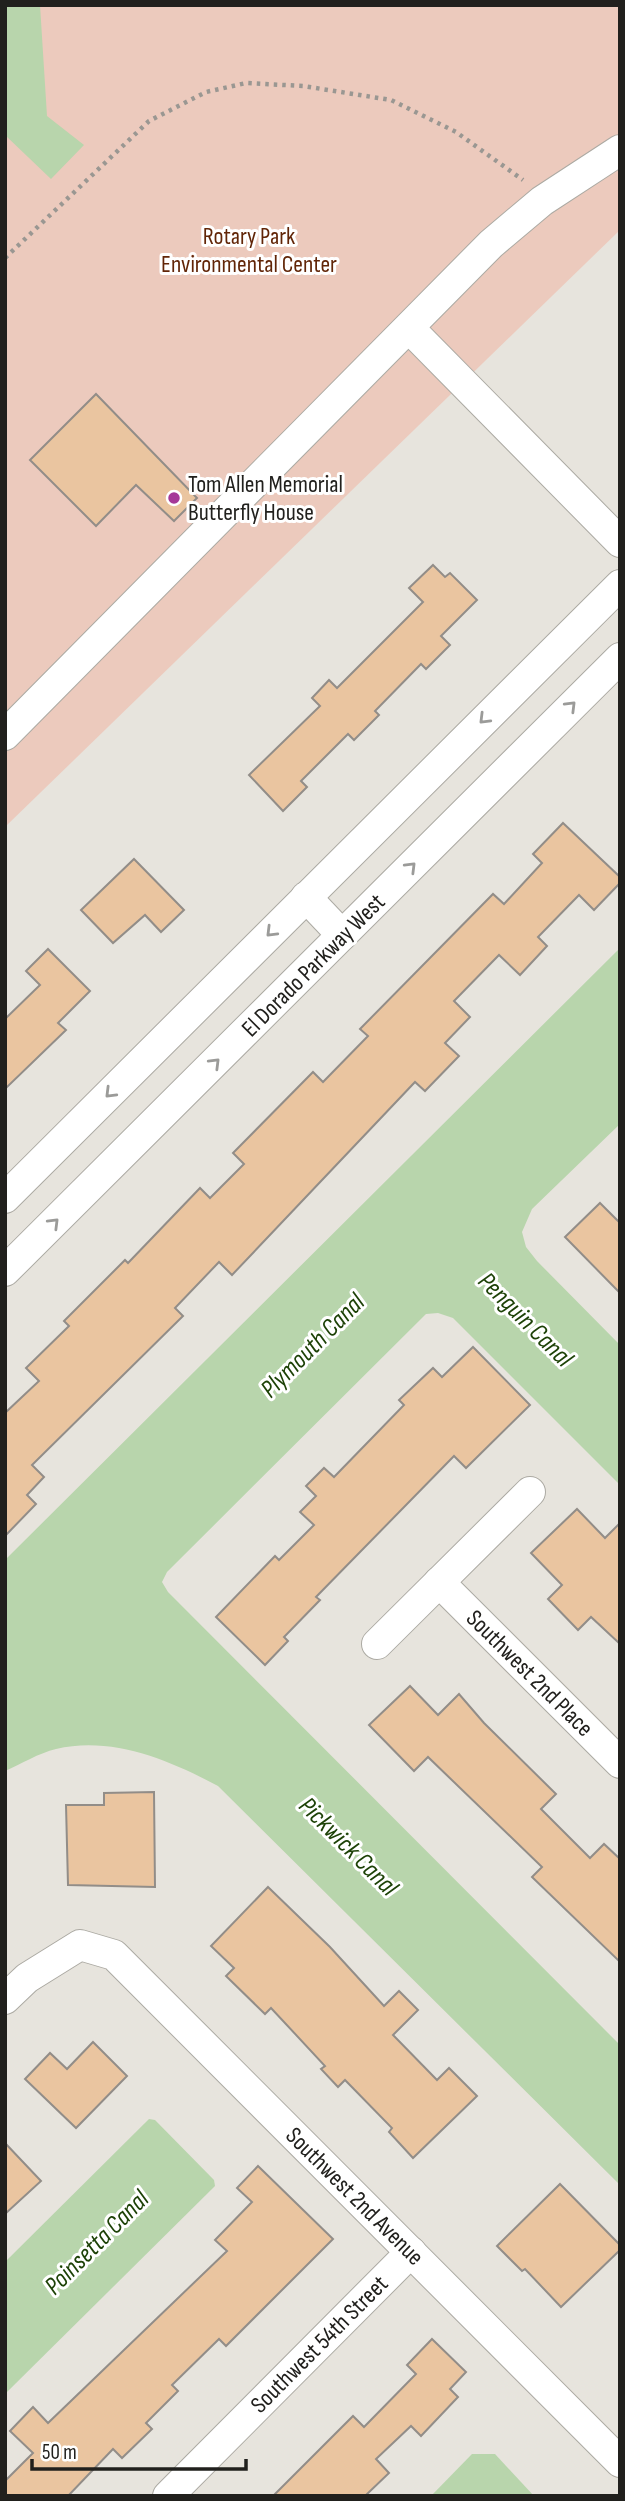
<svg xmlns="http://www.w3.org/2000/svg" width="625" height="2501" font-family="'Sofia Sans Condensed',sans-serif">
	<rect width="100%" height="100%" fill="#e7e4dd"/>
	<path fill="#eccabd" d="M5,5H620V230L5,827Z"/>
	<g fill="#b8d5ac">
		<path d="M5,5H40L47,116L84,145L51,179L5,135Z"/>
		<path d="M620,948V1124L532,1209L522,1232L526,1247L537,1261L620,1345V1485L453,1318L438,1313L426,1314L167,1572L162,1582L168,1592L620,2045V2185L218,1786C169,1760 112,1736 56,1749C39,1753 21,1764 5,1771V1560Z"/>
		<path d="M149,2119L155,2120L214,2180L215,2186L5,2394V2262Z"/>
		<path d="M472,2454H495L534,2496H431Z"/>
	</g>
	<g fill="#eac5a0" stroke="#928d88" stroke-width="2">
		<path d="M96,394L197,498L174,521L136,485L96,526L30,460Z"/>
		<path d="M433,565L445,577L450,573L477,600L441,636L450,645L426,669L421,664L375,711L379,715L354,740L348,734L301,781L307,787L283,811L249,775L320,706L312,698L329,680L337,688L423,602L409,588Z"/>
		<path d="M563,823L620,877V883L594,910L579,895L538,937L547,946L520,975L499,955L454,1001L470,1017L445,1043L459,1056L425,1091L415,1082L232,1275L219,1262L175,1308L183,1316L32,1465L44,1477L27,1495L36,1504L5,1536V1413L39,1381L26,1368L69,1326L64,1321L125,1260L128,1263L200,1188L210,1198L244,1164L233,1153L313,1072L323,1082L368,1036L360,1029L493,894L504,904L542,863L533,854Z"/>
		<path d="M134,859L184,910L161,932L145,915L113,943L81,910Z"/>
		<path d="M48,949L90,991L58,1023L66,1030L5,1089V1019L40,985L26,971Z"/>
		<path d="M600,1203L620,1223V1293L565,1237Z"/>
		<path d="M473,1347L530,1405L466,1468L454,1456L316,1597L320,1600L284,1637L288,1641L265,1665L216,1617L275,1556L279,1560L314,1525L300,1512L316,1496L306,1486L324,1468L334,1477L404,1405L399,1400L433,1368L442,1377Z"/>
		<path d="M577,1509L605,1538L620,1523V1644L591,1617L578,1630L548,1599L562,1585L531,1553Z"/>
		<path d="M410,1686L438,1715L459,1694L484,1723L556,1794L541,1809L590,1858L604,1844L620,1859V1962L532,1877L542,1867L428,1757L414,1771L369,1725Z"/>
		<path d="M154,1792L155,1887L68,1885L66,1805H104V1793Z"/>
		<path d="M268,1887L330,1947L384,2006L399,1991L418,2010L393,2035L437,2080L449,2068L477,2096L413,2158L389,2132L392,2128L345,2080L338,2087L321,2069L325,2066L271,2008L265,2014L226,1976L234,1968L211,1946Z"/>
		<path d="M93,2042L127,2076L76,2128L25,2079L50,2053L67,2069Z"/>
		<path d="M5,2143L41,2181L5,2214Z"/>
		<path d="M258,2166L333,2239L226,2346L219,2339L172,2385L178,2391L146,2423L152,2429L122,2458L113,2449L68,2496H5V2481L33,2453L10,2431L33,2407L48,2423L227,2251L215,2240L252,2202L237,2188Z"/>
		<path d="M560,2184L620,2245V2250L561,2307L525,2269L522,2271L497,2246Z"/>
		<path d="M432,2339L466,2372L450,2389L458,2397L421,2436L411,2426L376,2459L389,2473L365,2496H273L353,2416L364,2427L416,2374L407,2365Z"/>
	</g>
	<g fill="none" stroke-linecap="round" stroke-linejoin="round">
		<defs>
			<g id="minor">
				<path d="M409,328L620,542"/>
				<path d="M5,735L491,244L542,201L620,150"/>
				<path d="M306,897L342,935"/>
				<path d="M5,1198L620,585"/>
				<path d="M5,1271L620,658"/>
				<path d="M439,1582L620,1763"/>
				<path d="M377,1644L530,1492"/>
				<path d="M5,1999L27,1978L80,1945L114,1955L620,2462"/>
				<path d="M168,2496L411,2252"/>
			</g>
		</defs>
		<use href="#minor" stroke="#acaaa3" stroke-width="32"/>
		<path stroke="#9a9792" stroke-width="4.5" stroke-dasharray="3.5 5" stroke-linecap="butt" d="M5,258L149,121L206,92L246,83L303,86L391,100L456,132L523,180"/>
		<use href="#minor" stroke="#fff" stroke-width="30"/>
	</g>
	<defs><path id="oneway-chevron" d="M-2-3.5L2.5 0L-2 3.5" fill="none" stroke-width="1.6" stroke-linecap="round" stroke-linejoin="round" transform="scale(1.75)"/></defs>
	<g stroke="#9b9b99">
		<use href="#oneway-chevron" transform="translate(571 706) rotate(-45)"/>
		<use href="#oneway-chevron" transform="translate(484 719) rotate(135)"/>
		<use href="#oneway-chevron" transform="translate(411 867) rotate(-45)"/>
		<use href="#oneway-chevron" transform="translate(271 932) rotate(135)"/>
		<use href="#oneway-chevron" transform="translate(215 1063) rotate(-45)"/>
		<use href="#oneway-chevron" transform="translate(110 1093) rotate(135)"/>
		<use href="#oneway-chevron" transform="translate(54 1223) rotate(-45)"/>
	</g>
	<circle fill="#a53898" stroke="#fff" stroke-width="2.5" cx="174" cy="498" r="7"/>
	<g text-anchor="middle" stroke-width="6" stroke-linejoin="round" paint-order="stroke">
		<g font-size="24" fill="#612507" stroke="#fff">
			<text x="249" y="244">Rotary Park<tspan x="249" dy="28">Environmental Center</tspan></text>
		</g>
		<g font-size="24" fill="#21201d" stroke="#fff" text-anchor="start">
			<text x="188" y="492">Tom Allen Memorial<tspan x="188" dy="28">Butterfly House</tspan></text>
		</g>
		<g font-size="24" fill="#21201d" stroke="#fff">
			<text transform="translate(313 965) rotate(-45)" y="8">El Dorado Parkway West</text>
			<text transform="translate(530 1673) rotate(45)" y="8">Southwest 2nd Place</text>
			<text transform="translate(355 2196) rotate(45)" y="8">Southwest 2nd Avenue</text>
			<text transform="translate(319 2344) rotate(-45)" y="8">Southwest 54th Street</text>
		</g>
		<g font-size="26" font-style="italic" fill="#1d4207" stroke="#fff">
			<text transform="translate(526 1319) rotate(45)" y="9">Penguin Canal</text>
			<text transform="translate(312 1345) rotate(-45)" y="9">Plymouth Canal</text>
			<text transform="translate(349 1846) rotate(45)" y="9">Pickwick Canal</text>
			<text transform="translate(96 2242) rotate(-45)" y="9">Poinsetta Canal</text>
		</g>
	</g>
	<rect width="625" height="2501" fill="none" stroke="#21201d" stroke-width="14"/>
	<path d="M32 2459v10h214v-10" fill="none" stroke="#21201d" stroke-width="3.5"/>
	<text x="42" y="2459" font-size="21" fill="#21201d" stroke="#ffffff" stroke-width="5" paint-order="stroke">50 m</text>
</svg>
